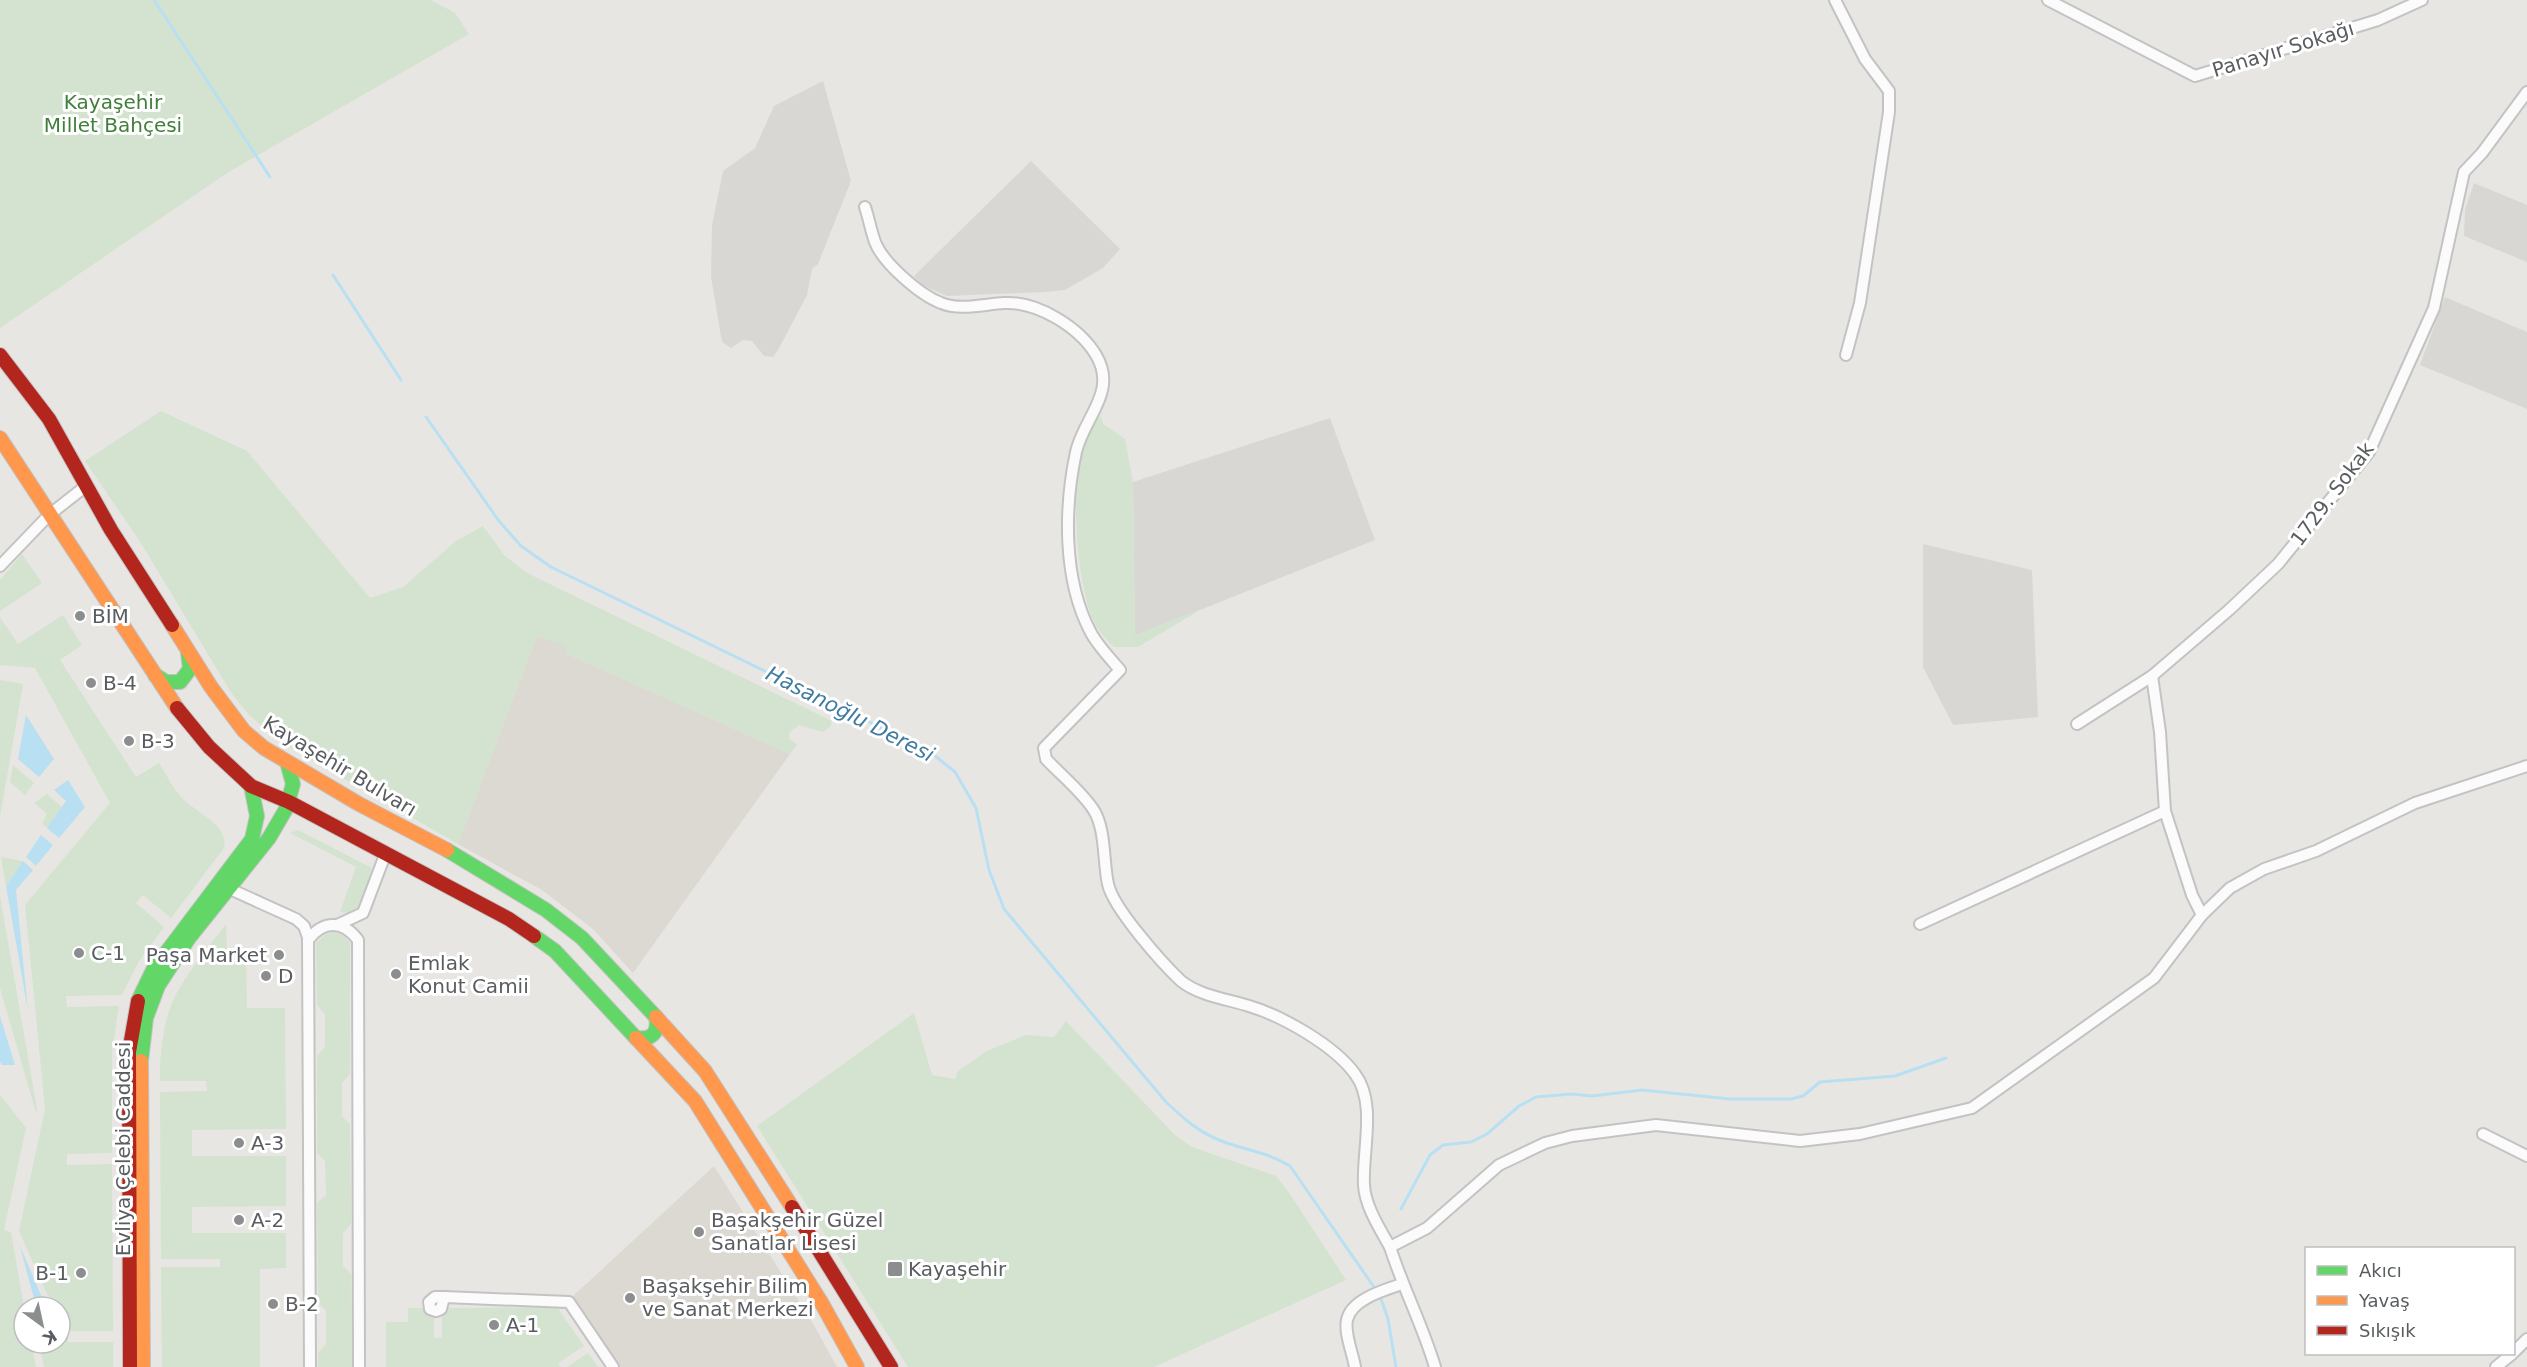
<svg xmlns="http://www.w3.org/2000/svg" width="2527" height="1367" font-family="'DejaVu Sans',sans-serif">
	<rect width="100%" height="100%" fill="#e8e6e3"/>
	<g fill="#d9d7d4">
		<path d="M823,81L851,181L818,264L812,269L807,295L778,350L773,357L764,356L752,341L743,340L731,348L722,342L711,277L712,225L723,171L755,148L774,106Z"/>
		<path d="M1031,161L1120,249L1103,268L1065,290L1044,292L947,296L920,284L914,276Z"/>
		<path d="M2474,183L2527,205V262L2464,236L2465,210Z"/>
		<path d="M2445,297L2527,332V409L2420,365Z"/>
		<path d="M1330,418L1375,540L1135,636L1133,482Z"/>
		<path d="M1923,544L2032,570L2038,717L1953,725L1923,667Z"/>
	</g>
	<g fill="#dcd8d2">
		<path d="M537,636L568,646L565,653L790,754L633,973L593,929L542,890L458,844Z"/>
		<path d="M714,1166L815,1327L837,1367H620L572,1297Z"/>
	</g>
	<g fill="#d3e3cf">
		<path d="M0,0H431L455,13L469,34L227,173L0,328Z"/>
		<path d="M161,411L247,451L370,598L403,587L456,541L483,526L505,556L527,573L832,721L830,727L823,732L799,725L789,733V739L797,744L790,754L565,653L567,646L537,636L458,844L280,742L249,715L232,694L139,540L85,461Z"/>
		<path d="M1101,416L1103,424L1125,439L1133,482L1135,635L1205,607L1138,647H1114C1102,636 1093,624 1089,609C1076,568 1063,446 1101,416Z"/>
		<path d="M22,554L42,583L0,611V580Z"/>
		<path d="M63,615L82,645L60,660L136,777L159,763C166,774 173,789 183,799C197,813 229,825 224,848L171,918L143,895L136,903L164,927L139,961L122,995L66,996L67,1007L119,1006L112,1052V1153L67,1154V1165L112,1164L113,1331H68V1342H113V1367H44L39,1343H60V1307H53L19,1231L45,1109L25,905L110,803L35,668L0,665V617L18,644Z"/>
		<path d="M0,680L23,684L0,817Z"/>
		<path d="M13,765L34,783L25,795L10,782Z"/>
		<path d="M47,794L62,807L47,828L42,823L47,814L34,803Z"/>
		<path d="M298,830L372,868L362,905L357,914L340,912L356,867L290,833Z"/>
		<path d="M1,857L23,861L6,886Z"/>
		<path d="M0,896L37,1109L36,1113L0,988Z"/>
		<path d="M226,924L227,950H246L247,1008H285L286,1129L192,1130V1156H286V1206L192,1207V1233H286V1268L260,1269V1367H162L161,1267H220V1259H161L160,1092L207,1091L206,1081H160C160,1001 180,985 226,924Z"/>
		<path d="M333,932L343,935L350,943V1074L342,1083V1116L350,1124L351,1224L343,1233V1266L351,1274L352,1367H318V1353L326,1344V1311L318,1303L317,1203L326,1195L325,1161L317,1153V1056L325,1047V1014L317,1005L316,943L324,935Z"/>
		<path d="M914,1013L932,1075L955,1079L958,1071L987,1051L1026,1035L1054,1037L1066,1021L1175,1135L1192,1147L1276,1176L1288,1191L1346,1280L1154,1367H908L757,1126Z"/>
		<path d="M0,1095L26,1128L4,1230L11,1232L24,1307V1343H31L36,1367H0Z"/>
		<path d="M557,1307L584,1346L558,1363L561,1367H386V1322H408V1308H425L434,1316V1338H442V1315L447,1308Z"/>
		<path d="M588,1353L598,1367H567Z"/>
	</g>
	<g fill="#b8e0f2">
		<path d="M26,715L54,759L39,777L18,759Z"/>
		<path d="M68,780L85,807L59,838L47,828L66,801L54,790Z"/>
		<path d="M41,835L53,845L36,866L26,857Z"/>
		<path d="M23,861L33,870L16,890L28,1011L6,886Z"/>
		<path d="M0,1016L15,1065H2L0,1062Z"/>
		<path d="M20,1246L43,1300L36,1306Z"/>
	</g>
	<g fill="none" stroke-linecap="round" stroke-linejoin="round">
		<g stroke="#b8e0f2" stroke-width="3">
			<path d="M154,0L270,177"/>
			<path d="M333,275L401,380"/>
			<path d="M426,417L499,521L521,546L551,567L929,751L955,772L976,808L989,870L1004,909L1166,1102C1182,1117 1197,1131 1219,1140C1243,1150 1268,1152 1290,1166L1376,1290"/>
			<path d="M1401,1209L1430,1155L1443,1145L1471,1142L1487,1134L1519,1106L1536,1097L1571,1094L1592,1096L1642,1090L1730,1099H1791L1803,1096L1820,1082L1895,1076L1946,1058"/>
			<path d="M1380,1296L1388,1319L1396,1367"/>
		</g>
		<defs>
			<g id="street">
				<path d="M1835,0L1865,59L1889,91V112L1860,303L1846,355"/>
				<path d="M2048,0L2195,76L2378,20L2422,0"/>
				<path d="M865,207C869,219 871,231 875,242C883,263 920,295 941,303C960,311 985,304 1004,303C1037,301 1079,327 1096,355C1118,392 1084,417 1076,452C1064,508 1063,579 1090,631C1097,645 1110,658 1120,670L1044,748L1046,759C1061,775 1081,791 1093,809C1106,828 1103,862 1108,884C1113,908 1162,963 1181,981C1200,996 1227,999 1249,1006C1282,1016 1334,1045 1355,1074C1377,1103 1362,1151 1364,1185C1365,1206 1380,1229 1390,1247"/>
				<path d="M0,566L49,515L86,486"/>
				<path d="M2152,676L2160,732L2165,811L2192,895L2202,915"/>
				<path d="M2077,724L2152,676L2229,610L2278,564L2369,452L2434,308L2464,172L2482,153L2527,92"/>
				<path d="M230,889L296,919L304,926L308,937L310,1367"/>
				<path d="M1920,924L2165,811"/>
				<path d="M337,925L363,913L385,855"/>
				<path d="M308,940C323,920 343,920 358,940L359,1367"/>
				<path d="M2483,1134L2527,1156"/>
				<path d="M444,1297L441,1309L436,1311L430,1309L429,1302L435,1297H444L569,1302L613,1367"/>
				<path d="M2514,1352L2527,1339"/>
				<path d="M1355,1367C1353,1354 1344,1333 1347,1320C1351,1299 1385,1290 1402,1284"/>
				<path d="M1435,1367C1423,1326 1403,1288 1390,1247L1427,1228L1499,1165L1545,1143L1572,1136L1656,1125L1800,1141L1860,1134L1972,1108L2154,978L2202,915L2230,888L2264,869L2316,851L2415,803L2527,766"/>
				<path d="M2496,1367L2512,1354"/>
			</g>
			<g id="fast">
				<path d="M155,675L166,682H180L190,669L188,653"/>
				<path d="M447,850L546,910L582,938L656,1017C659,1033 652,1040 636,1038L555,951L534,936"/>
				<path d="M138,1001L153,970L252,839L257,816L251,786"/>
				<path d="M141,1061L146,1018L158,986L189,938L269,838L286,809L293,784L287,762"/>
			</g>
			<g id="slow">
				<path d="M0,438L177,708"/>
				<path d="M172,625L211,687L244,731L264,748L359,804L447,850"/>
				<path d="M656,1017L705,1071L792,1207"/>
				<path d="M636,1038L695,1101L821,1302L857,1367"/>
				<path d="M141,1061L143,1367"/>
			</g>
			<g id="jam">
				<path d="M0,355L49,419L111,530L172,625"/>
				<path d="M177,708L209,747L251,786L289,802L509,919L534,936"/>
				<path d="M792,1207L891,1367"/>
				<path d="M130,1367L129,1052L138,1001"/>
			</g>
		</defs>
		<use href="#street" stroke="#c4c3c4" stroke-width="14"/>
		<use href="#fast" stroke="#c3c3c4" stroke-width="16"/>
		<use href="#slow" stroke="#c3c3c4" stroke-width="16"/>
		<use href="#jam" stroke="#c3c3c4" stroke-width="16"/>
		<use href="#street" stroke="#fcfbfb" stroke-width="10"/>
		<use href="#fast" stroke="#63d668" stroke-width="14"/>
		<use href="#slow" stroke="#ff974d" stroke-width="14"/>
		<use href="#jam" stroke="#b3261e" stroke-width="14"/>
	</g>
	<g fill="#8b8d8e" stroke="#fff" stroke-width="2">
		<circle cx="80" cy="616" r="6"/>
		<circle cx="91" cy="683" r="6"/>
		<circle cx="129" cy="741" r="6"/>
		<circle cx="79" cy="953" r="6"/>
		<circle cx="279" cy="955" r="6"/>
		<circle cx="396" cy="974" r="6"/>
		<circle cx="266" cy="976" r="6"/>
		<circle cx="239" cy="1143" r="6"/>
		<circle cx="239" cy="1220" r="6"/>
		<circle cx="699" cy="1232" r="6"/>
		<rect x="887" y="1261" width="16" height="16" rx="3"/>
		<circle cx="81" cy="1273" r="6"/>
		<circle cx="630" cy="1298" r="6"/>
		<circle cx="273" cy="1304" r="6"/>
		<circle cx="494" cy="1325" r="6"/>
	</g>
	<g text-anchor="middle" stroke-width="6" stroke-linejoin="round" paint-order="stroke">
		<g font-size="20" fill="#595d60" stroke="#fff">
			<text transform="translate(2283 49) rotate(-17)" y="7">Panayır Sokağı</text>
			<text transform="translate(2332 494) rotate(-53)" y="7">1729. Sokak</text>
			<text transform="translate(340 766) rotate(31)" y="7">Kayaşehir Bulvarı</text>
			<text transform="translate(123 1149) rotate(-90)" y="7">Evliya Çelebi Caddesi</text>
		</g>
		<g font-size="20" fill="#3f7f39" stroke="#fff">
			<text x="113" y="109">Kayaşehir<tspan x="113" dy="23">Millet Bahçesi</tspan></text>
		</g>
		<g font-size="20" fill="#595d60" stroke="#fff" text-anchor="start">
			<text x="92" y="623">BİM</text>
			<text x="103" y="690">B-4</text>
			<text x="141" y="748">B-3</text>
			<text x="91" y="960">C-1</text>
			<text x="267" y="962" text-anchor="end">Paşa Market</text>
			<text x="408" y="970">Emlak<tspan x="408" dy="23">Konut Camii</tspan></text>
			<text x="278" y="983">D</text>
			<text x="251" y="1150">A-3</text>
			<text x="251" y="1227">A-2</text>
			<text x="711" y="1227">Başakşehir Güzel<tspan x="711" dy="23">Sanatlar Lisesi</tspan></text>
			<text x="908" y="1276">Kayaşehir</text>
			<text x="69" y="1280" text-anchor="end">B-1</text>
			<text x="642" y="1293">Başakşehir Bilim<tspan x="642" dy="23">ve Sanat Merkezi</tspan></text>
			<text x="285" y="1311">B-2</text>
			<text x="506" y="1332">A-1</text>
		</g>
		<g font-size="21" font-style="italic" fill="#407ba0" stroke="#fff">
			<text transform="translate(850 714) rotate(27)" y="7">Hasanoğlu Deresi</text>
		</g>
	</g>
	<rect x="2305" y="1247" width="210" height="108" fill="#ffffff" stroke="#bdbebf" stroke-width="1.5"/>
	<rect x="2317" y="1266" width="30" height="9" fill="#63d668" stroke="#bdbebf" stroke-width="1.5"/>
	<text x="2359" y="1277" font-size="18" fill="#595d60">Akıcı</text>
	<rect x="2317" y="1296" width="30" height="9" fill="#ff974d" stroke="#bdbebf" stroke-width="1.5"/>
	<text x="2359" y="1307" font-size="18" fill="#595d60">Yavaş</text>
	<rect x="2317" y="1326" width="30" height="9" fill="#b3261e" stroke="#bdbebf" stroke-width="1.5"/>
	<text x="2359" y="1337" font-size="18" fill="#595d60">Sıkışık</text>
	<g transform="translate(42 1325) rotate(147)"><circle r="28" fill="#ffffff" stroke="#bdbebf" stroke-width="1.5"/>
	<path d="M0-4.5L10 22L0 15L-10 22Z" fill="#8b8d8e"/>
	<text y="-9" font-size="16" font-weight="bold" text-anchor="middle" fill="#595d60">K</text>
	</g>
</svg>
